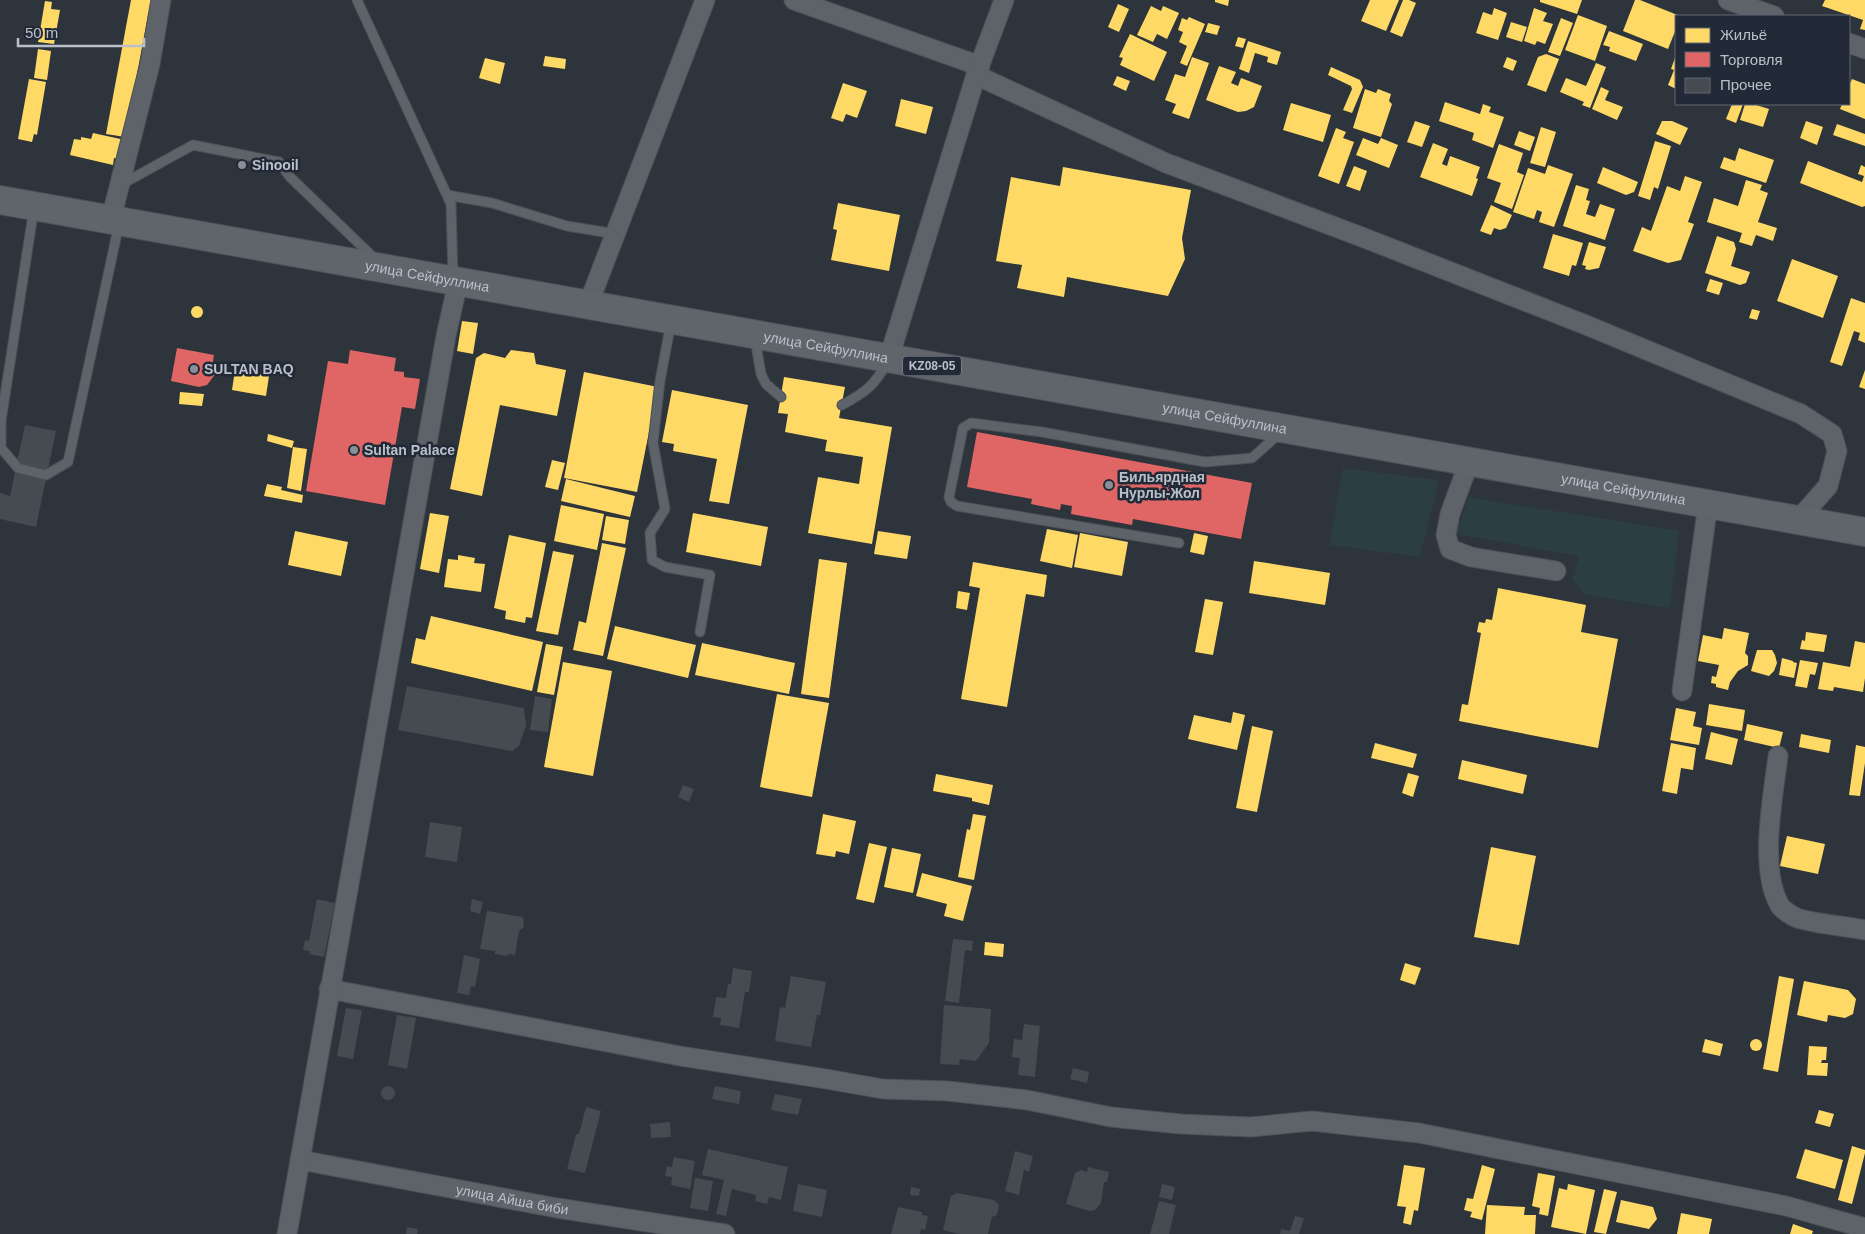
<svg xmlns="http://www.w3.org/2000/svg" width="1865" height="1234" font-family="Arial,sans-serif">
	<rect width="100%" height="100%" fill="#2e343b"/>
	<g fill="#2b3e41">
		<path d="M1343,468L1439,480L1420,557L1329,545Z"/>
		<path d="M1469,497L1679,531L1670,608L1585,595L1572,579L1579,556L1456,534Z"/>
	</g>
	<g fill="#ffd966">
		<path d="M131,0H151L125,137L106,134Z"/>
		<path d="M1215,0H1229L1228,6L1215,2Z"/>
		<path d="M1370,0H1399L1386,31L1361,21Z"/>
		<path d="M1403,0H1409L1416,3L1402,37L1390,32Z"/>
		<path d="M1540,0H1582L1577,14L1540,2Z"/>
		<path d="M1635,0H1640L1680,16H1676V29L1668,49L1623,31Z"/>
		<path d="M1825,0H1865V30L1860,29L1863,20L1822,6Z"/>
		<path d="M45,1L52,2L51,9L60,10L54,44L38,42Z"/>
		<path d="M1118,4L1129,9L1119,32L1108,27Z"/>
		<path d="M1151,6L1161,11L1163,6L1179,13L1167,39L1157,34L1153,42L1137,35Z"/>
		<path d="M1494,8L1507,13L1498,40L1476,33L1483,12L1492,15Z"/>
		<path d="M1534,8L1547,13L1543,21L1553,24L1545,44L1537,41L1535,45L1524,41Z"/>
		<path d="M1578,15L1607,26L1595,61L1565,50Z"/>
		<path d="M1189,17L1205,24L1187,66L1180,63L1187,46L1179,42L1183,32L1178,30L1182,18L1187,20Z"/>
		<path d="M1561,18L1573,23L1560,56L1548,52Z"/>
		<path d="M1511,22L1527,27L1522,42L1506,37Z"/>
		<path d="M1208,23L1220,26L1217,35L1205,32Z"/>
		<path d="M1609,31L1643,44L1636,61L1609,51L1610,47L1603,45Z"/>
		<path d="M1130,34L1167,52L1154,81L1120,65L1123,58L1119,57Z"/>
		<path d="M1238,37L1246,39L1243,48L1235,46Z"/>
		<path d="M1248,41L1281,52L1277,65L1267,62L1268,57L1255,53L1249,73L1239,69Z"/>
		<path d="M38,49L51,51L47,80L34,78Z"/>
		<path d="M1546,54L1559,59L1546,92L1527,85L1538,57Z"/>
		<path d="M1676,55V89L1668,85L1674,70L1671,69Z"/>
		<path d="M545,56L566,59L565,69L543,66Z"/>
		<path d="M1192,57L1209,63L1189,119L1172,113L1176,104L1165,100L1175,74L1185,77Z"/>
		<path d="M1507,57L1517,61L1513,71L1503,67Z"/>
		<path d="M485,58L505,63L500,84L479,78Z"/>
		<path d="M1596,63L1606,67L1590,108L1582,105L1584,102L1560,92L1566,78L1586,86Z"/>
		<path d="M1219,66L1236,72L1231,83L1238,86L1241,78L1262,86L1254,107L1246,111L1238,112L1206,100Z"/>
		<path d="M1331,67L1360,80L1363,87L1352,113L1343,110L1352,89L1351,86L1328,75Z"/>
		<path d="M1117,76L1130,81L1126,91L1113,85Z"/>
		<path d="M29,79L46,82L37,135L34,134L32,142L18,139Z"/>
		<path d="M1852,79L1865,84V119L1840,109L1842,104H1849V86Z"/>
		<path d="M843,83L867,91L857,118L846,114L843,122L831,118Z"/>
		<path d="M1601,87L1609,91L1605,100L1623,107L1617,120L1592,109Z"/>
		<path d="M1365,89L1376,93L1378,89L1391,94L1389,101L1392,104L1381,137L1353,128Z"/>
		<path d="M901,99L933,107L926,134L895,126Z"/>
		<path d="M1445,102L1480,114L1483,104L1491,107L1489,112L1504,117L1493,148L1472,140L1474,133L1439,121Z"/>
		<path d="M1291,103L1331,115L1323,142L1283,130Z"/>
		<path d="M1732,104H1743L1736,123L1726,119Z"/>
		<path d="M1745,104H1753L1769,109L1763,127L1740,120Z"/>
		<path d="M1415,121L1430,126L1422,147L1407,142Z"/>
		<path d="M1662,121H1672L1688,128L1680,145L1656,134Z"/>
		<path d="M1806,121L1823,127L1817,145L1800,138Z"/>
		<path d="M1837,124L1865,134V146L1833,135Z"/>
		<path d="M1541,127L1556,132L1545,167L1530,163Z"/>
		<path d="M1336,128L1346,132L1343,138L1354,142L1339,184L1318,176Z"/>
		<path d="M1519,131L1535,137L1530,151L1514,145Z"/>
		<path d="M93,133L125,140L121,160L114,158L113,165L70,155L74,139L81,140V137L91,139Z"/>
		<path d="M1363,138L1378,144L1381,138L1398,145L1389,168L1356,155Z"/>
		<path d="M1655,141L1671,146L1658,189L1654,187L1650,200L1638,196Z"/>
		<path d="M1433,143L1448,149L1442,164L1447,166L1450,156L1480,167L1476,178L1478,179L1472,196L1420,177Z"/>
		<path d="M1499,144L1523,153L1517,172L1524,175L1512,209L1494,202L1501,183L1487,178Z"/>
		<path d="M1739,148L1774,160L1766,183L1720,168L1724,157L1735,161Z"/>
		<path d="M1808,161L1862,182L1864,176L1858,174L1861,165L1865,167V206L1862,207L1800,183Z"/>
		<path d="M1548,165L1573,174L1554,227L1539,222L1542,212L1537,210L1534,219L1513,212L1528,168L1545,174Z"/>
		<path d="M1354,166L1367,171L1360,191L1346,186Z"/>
		<path d="M1063,167L1191,190L1182,238L1185,259L1168,296L1067,277L1064,297L1017,288L1022,265L996,261L1011,177L1060,186Z"/>
		<path d="M1603,167L1638,182L1634,192L1626,195L1597,183Z"/>
		<path d="M1685,176L1702,182L1688,222L1694,224L1681,260L1668,263L1633,251L1642,227L1651,231L1667,186L1680,191Z"/>
		<path d="M1746,180L1762,185L1760,190L1768,193L1758,222L1777,228L1773,241L1756,235L1752,246L1739,242L1742,233L1707,222L1714,198L1738,206Z"/>
		<path d="M1576,185L1589,189L1586,200L1590,201L1586,214L1595,217L1600,204L1615,209L1605,240L1563,226Z"/>
		<path d="M838,203L900,215L889,271L831,260L837,230L833,229Z"/>
		<path d="M1491,205L1512,215L1506,228L1500,230L1494,228L1491,235L1480,231Z"/>
		<path d="M1553,234L1583,243L1576,266L1572,265L1569,276L1543,268Z"/>
		<path d="M1717,236L1734,242L1736,249L1731,266L1750,272L1746,283L1740,285L1705,273Z"/>
		<path d="M1589,242L1606,247L1599,268L1589,270L1585,269L1586,266L1582,265Z"/>
		<path d="M1792,259L1838,276L1823,318L1777,301Z"/>
		<path d="M1710,279L1723,283L1719,295L1706,291Z"/>
		<path d="M1851,298L1865,303V343L1858,340L1860,333L1854,331L1842,366L1830,362Z"/>
		<circle cx="197" cy="312" r="6"/>
		<path d="M1752,309L1760,311L1757,320L1749,318Z"/>
		<path d="M462,321L478,323L473,354L457,351Z"/>
		<path d="M511,350L534,353L536,364L566,370L557,416L500,405L482,496L450,489L476,358L484,353L505,358Z"/>
		<path d="M235,370L269,376L266,396L232,390Z"/>
		<path d="M1865,370V389L1859,387Z"/>
		<path d="M584,372L658,387L637,492L564,478Z"/>
		<path d="M784,377L845,387L839,418L892,427L872,544L808,533L818,477L859,484L863,457L825,451L827,440L785,432L788,414L778,413Z"/>
		<path d="M672,390L748,405L729,504L709,501L717,459L673,451L674,444L662,442Z"/>
		<path d="M180,392L204,394L202,406L179,404Z"/>
		<path d="M268,434L294,441L292,448L267,441Z"/>
		<path d="M293,447L307,449L301,491L287,488Z"/>
		<path d="M552,460L565,463L558,490L545,487Z"/>
		<path d="M566,479L635,496L630,517L561,501Z"/>
		<path d="M267,484L282,487L281,490L303,495L302,503L264,496Z"/>
		<path d="M561,505L604,514L597,550L554,541Z"/>
		<path d="M430,513L449,516L439,573L420,569Z"/>
		<path d="M693,513L768,527L761,566L686,552Z"/>
		<path d="M606,516L629,520L625,544L602,540Z"/>
		<path d="M1047,529L1078,535L1072,568L1040,561Z"/>
		<path d="M295,531L348,542L341,576L288,565Z"/>
		<path d="M878,531L911,536L907,559L874,554Z"/>
		<path d="M1080,533L1128,542L1122,576L1074,567Z"/>
		<path d="M1194,533L1208,536L1204,555L1190,552Z"/>
		<path d="M509,535L546,543L532,618L526,617L525,623L505,619L506,611L494,608Z"/>
		<path d="M602,543L626,548L603,656L573,650L579,621L586,623Z"/>
		<path d="M553,551L574,555L558,635L536,631Z"/>
		<path d="M458,555L475,558L474,563L485,564L481,592L444,587L448,559L458,560Z"/>
		<path d="M819,559L847,563L829,698L801,694Z"/>
		<path d="M1254,561L1330,573L1325,605L1249,593Z"/>
		<path d="M973,562L1047,575L1044,597L1026,594L1007,707L961,699L980,588L969,586Z"/>
		<path d="M1498,588L1586,605L1581,632L1618,639L1598,748L1459,721L1462,704L1468,705L1481,633L1477,632L1479,622L1485,623L1486,619L1492,620Z"/>
		<path d="M958,591L970,593L967,610L956,608Z"/>
		<path d="M1205,599L1223,602L1213,655L1195,652Z"/>
		<path d="M431,616L543,642L532,691L411,663L416,638L425,640Z"/>
		<path d="M615,626L696,645L688,678L607,659Z"/>
		<path d="M1724,628L1749,633L1745,653L1748,656V665L1738,671L1730,682L1728,690L1716,687V684L1711,683L1712,676L1716,677L1719,665L1698,661L1703,635L1722,639Z"/>
		<path d="M1806,632L1827,635L1824,652L1800,649L1802,640L1805,641Z"/>
		<path d="M1855,641L1865,643V678L1863,692L1834,687L1833,691L1818,689L1823,662L1850,667Z"/>
		<path d="M702,643L795,663L789,694L695,675Z"/>
		<path d="M546,644L563,647L554,695L537,692Z"/>
		<path d="M1757,650H1772L1775,655L1777,663L1774,671L1769,676L1751,671Z"/>
		<path d="M1782,658L1793,661V662L1797,663L1794,678L1779,675Z"/>
		<path d="M1800,660L1818,663L1815,675L1810,674L1807,688L1795,686Z"/>
		<path d="M563,662L612,671L593,776L544,767Z"/>
		<path d="M777,694L829,703L812,797L760,787Z"/>
		<path d="M1709,704L1745,710L1742,731L1706,725Z"/>
		<path d="M1676,708L1696,712L1693,726L1702,728L1699,745L1670,740Z"/>
		<path d="M1233,712L1245,715L1237,750L1188,739L1194,715L1231,723Z"/>
		<path d="M1747,724L1783,732L1779,748L1744,740Z"/>
		<path d="M1252,726L1273,731L1257,812L1236,808Z"/>
		<path d="M1711,732L1738,739L1732,765L1705,759Z"/>
		<path d="M1801,734L1831,740L1829,753L1799,747Z"/>
		<path d="M1375,743L1417,754L1413,768L1371,758Z"/>
		<path d="M1671,743L1696,748L1693,770L1681,768L1677,794L1662,791Z"/>
		<path d="M1856,745L1865,747V763L1860,796L1849,795Z"/>
		<path d="M1462,760L1527,775L1523,794L1458,779Z"/>
		<path d="M1408,773L1419,776L1413,797L1402,793Z"/>
		<path d="M936,774L993,785L989,805L972,801V798L933,791Z"/>
		<path d="M823,814L856,821L849,854L836,851L835,857L816,854Z"/>
		<path d="M973,814L986,816L974,880L958,877L967,829L970,830Z"/>
		<path d="M1787,836L1825,844L1818,874L1780,866Z"/>
		<path d="M869,843L887,847L874,903L856,899Z"/>
		<path d="M1491,847L1536,856L1519,945L1474,937Z"/>
		<path d="M892,848L921,854L913,893L884,887Z"/>
		<path d="M922,873L972,886L963,921L944,916L947,904L916,896Z"/>
		<path d="M985,942L1004,944L1003,957L984,955Z"/>
		<path d="M1405,963L1421,968L1415,985L1400,980Z"/>
		<path d="M1779,976L1794,979L1778,1072L1763,1069Z"/>
		<path d="M1804,981L1848,990L1856,999L1853,1014L1845,1018L1828,1015L1827,1022L1797,1015Z"/>
		<circle cx="1756" cy="1045" r="6"/>
		<path d="M1705,1039L1723,1044L1720,1056L1702,1052Z"/>
		<path d="M1809,1046L1827,1047L1826,1060H1822L1821,1063H1828L1827,1076L1807,1075Z"/>
		<path d="M1819,1110L1834,1114L1830,1127L1815,1123Z"/>
		<path d="M1852,1146L1865,1150V1153L1852,1204L1838,1200Z"/>
		<path d="M1805,1149L1843,1160L1835,1189L1796,1178Z"/>
		<path d="M1404,1165L1425,1168L1418,1211L1414,1210L1411,1225L1403,1223L1406,1207L1397,1206Z"/>
		<path d="M1482,1165L1495,1169L1482,1220L1470,1217L1472,1212L1464,1210L1467,1198L1473,1199Z"/>
		<path d="M1538,1173L1555,1176L1548,1216L1539,1214L1540,1208L1532,1206Z"/>
		<path d="M1568,1184L1595,1190L1586,1234L1551,1227L1559,1188L1567,1190Z"/>
		<path d="M1604,1189L1617,1192L1606,1234L1594,1232Z"/>
		<path d="M1621,1200L1653,1207L1657,1219L1649,1229L1616,1222Z"/>
		<path d="M1487,1205L1525,1207L1524,1215H1536L1535,1234H1485Z"/>
		<path d="M1681,1213L1712,1219L1709,1234H1677Z"/>
		<path d="M1793,1224L1813,1231L1812,1234H1790Z"/>
	</g>
	<g fill="#e06666">
		<path d="M177,348L214,355L213,361L215,365L216,373L207,385L199,387L171,381Z"/>
		<path d="M350,350L396,358L394,371L404,372V377L420,379L415,409L402,407L385,505L306,491L328,361L348,364Z"/>
		<path d="M977,432L1252,483L1241,539L1133,519L1132,525L1071,514L1072,506L1061,504L1060,510L1031,504L1032,499L967,487Z"/>
	</g>
	<g fill="#464b51">
		<path d="M25,425L56,431L36,527L0,519V493L10,496Z"/>
		<path d="M407,686L524,708L526,725L519,746L512,751L398,730Z"/>
		<path d="M535,696L552,699L548,732L530,730Z"/>
		<path d="M683,785L694,789L689,802L678,797Z"/>
		<path d="M430,822L462,827L457,862L425,857Z"/>
		<path d="M317,899L335,903L324,957L309,954L310,951L303,950L305,940L309,941Z"/>
		<path d="M472,899L483,902L480,914L470,911Z"/>
		<path d="M487,911L523,917L524,927L519,931L515,955L508,954L507,956L495,954V951L480,949Z"/>
		<path d="M953,939L973,941L972,951L965,950L959,1003L945,1001Z"/>
		<path d="M464,955L480,959L475,987L471,986L469,995L457,993Z"/>
		<path d="M733,968L752,971L749,992H745L739,1028L720,1025L721,1018L713,1017L716,997L726,998L728,984H731Z"/>
		<path d="M791,976L826,982L820,1015H817L811,1047L775,1041L780,1007L785,1008Z"/>
		<path d="M944,1005L991,1009L989,1043L976,1061L960,1059L959,1065L940,1064Z"/>
		<path d="M346,1008L362,1010L353,1059L337,1056Z"/>
		<path d="M397,1015L416,1018L407,1069L388,1065Z"/>
		<path d="M1024,1024L1040,1026L1035,1077L1018,1075L1020,1058L1012,1057L1014,1039L1022,1040Z"/>
		<path d="M1073,1068L1089,1072L1087,1083L1070,1079Z"/>
		<circle cx="388" cy="1093" r="7"/>
		<path d="M715,1086L741,1091L739,1104L712,1099Z"/>
		<path d="M775,1094L802,1099L798,1115L771,1110Z"/>
		<path d="M586,1107L601,1111L585,1173L567,1169L576,1134H579Z"/>
		<path d="M670,1122L671,1137L651,1138L650,1124Z"/>
		<path d="M708,1149L788,1167L781,1200L769,1197L767,1204L755,1201L756,1195L732,1189L726,1216L716,1214L724,1180L702,1175Z"/>
		<path d="M1015,1151L1033,1156L1029,1172L1024,1170L1019,1195L1005,1191Z"/>
		<path d="M674,1157L695,1161L690,1189L671,1185L672,1177L665,1176L667,1166L672,1167Z"/>
		<path d="M1088,1167L1109,1172L1107,1182H1104L1101,1203L1095,1210L1090,1211L1066,1204L1075,1173L1081,1170L1087,1172Z"/>
		<path d="M695,1178L713,1181L708,1211L690,1208Z"/>
		<path d="M798,1184L827,1190L822,1217L793,1211Z"/>
		<path d="M1162,1184L1175,1187L1172,1200L1159,1197Z"/>
		<path d="M911,1187L920,1189L919,1196L910,1195Z"/>
		<path d="M957,1193L994,1200L999,1205L997,1215L992,1217L988,1234H959L943,1230L951,1196Z"/>
		<path d="M1159,1201L1176,1205L1169,1234H1150Z"/>
		<path d="M898,1207L922,1212V1215L928,1216L925,1230L921,1229L920,1234H891Z"/>
		<path d="M1295,1216L1304,1218L1299,1234H1280L1281,1229L1290,1231Z"/>
		<path d="M407,1227L418,1229L417,1234H406Z"/>
	</g>
	<g fill="none" stroke-linecap="round" stroke-linejoin="round">
		<defs>
			<g id="service">
				<path d="M357,0L451,204L453,278"/>
				<path d="M122,184L193,145L279,162L290,177L374,258"/>
				<path d="M447,195L492,203L567,226L616,234"/>
				<path d="M34,208L1,421V448L18,468L46,475L68,462L119,224"/>
				<path d="M671,322L660,381L653,443L665,509L650,533L652,560L665,567L710,575L700,632"/>
				<path d="M755,339L761,374L766,384L781,397"/>
				<path d="M842,405C864,393 875,386 887,362"/>
				<path d="M1179,543L957,506L951,502L949,497L963,428L971,423L1042,432L1205,462L1252,458L1280,433"/>
			</g>
			<g id="minor">
				<path d="M794,0L980,66"/>
				<path d="M1728,0L1774,16"/>
				<path d="M1849,43L1865,49"/>
				<path d="M976,75L1166,163L1367,239L1586,325L1801,414L1832,434L1837,451L1828,486L1798,520"/>
				<path d="M111,219L150,64L161,0"/>
				<path d="M588,305L705,0"/>
				<path d="M889,358L976,75L1004,0"/>
				<path d="M1469,462L1450,514L1446,535L1450,549L1471,557L1556,571"/>
				<path d="M1682,691L1708,504"/>
				<path d="M1778,756C1773,797 1759,867 1779,904C1781,909 1792,916 1797,918C1816,924 1845,926 1865,930"/>
				<path d="M329,989L680,1056L826,1079L883,1089L948,1091L1027,1100L1111,1117L1181,1124L1251,1127L1312,1121L1419,1133L1786,1206L1865,1228"/>
				<path id="s1" d="M300,1160L557,1208L725,1234"/>
				<path d="M287,1234L446,336L458,282"/>
			</g>
			<g id="primary">
				<path id="s2" d="M0,200L1865,532"/>
			</g>
		</defs>
		<use href="#service" stroke="#4c5056" stroke-width="11"/>
		<use href="#minor" stroke="#4c5056" stroke-width="21"/>
		<use href="#primary" stroke="#4c5058" stroke-width="30"/>
		<use href="#service" stroke="#5e6269" stroke-width="9"/>
		<use href="#minor" stroke="#5e6269" stroke-width="19"/>
		<use href="#primary" stroke="#60656b" stroke-width="28"/>
	</g>
	<g fill="#888f99" stroke="#212a36" stroke-width="2">
		<circle cx="242" cy="165" r="5"/>
		<circle cx="194" cy="369" r="5"/>
		<circle cx="354" cy="450" r="5"/>
		<circle cx="1109" cy="485" r="5"/>
	</g>
	<g text-anchor="middle" stroke-width="5" stroke-linejoin="round" paint-order="stroke">
		<rect fill="#212a36" stroke="#8b939e" stroke-width="1" x="903" y="356.5" width="58" height="19" rx="4"/>
		<g font-size="12" font-weight="bold" fill="#b9c0cb">
			<text x="932" y="370">KZ08-05</text>
		</g>
		<g font-size="14" font-weight="bold" fill="#b9c0cb" stroke="#212a36" text-anchor="start">
			<text x="252" y="170">Sinooil</text>
			<text x="204" y="374">SULTAN BAQ</text>
			<text x="364" y="455">Sultan Palace</text>
			<text x="1119" y="482">Бильярдная<tspan x="1119" dy="16">Нурлы-Жол</tspan></text>
		</g>
		<g font-size="14" fill="#b9c0cb" stroke="#212a36">
			<text dy="5" stroke="none"><textPath href="#s2" startOffset="434">улица Сейфуллина</textPath></text>
			<text dy="5" stroke="none"><textPath href="#s2" startOffset="839">улица Сейфуллина</textPath></text>
			<text dy="5" stroke="none"><textPath href="#s2" startOffset="1244">улица Сейфуллина</textPath></text>
			<text dy="5" stroke="none"><textPath href="#s2" startOffset="1649">улица Сейфуллина</textPath></text>
			<text dy="5" stroke="none"><textPath href="#s1" startOffset="216">улица Айша биби</textPath></text>
		</g>
	</g>
	<rect x="1675" y="15" width="175" height="90" fill="#212a36" stroke="#5e6672"/>
	<rect x="1685" y="28" width="25" height="15" fill="#ffd966" stroke="#5e6672"/>
	<text x="1720" y="40" font-size="15" fill="#b9c0cb">Жильё</text>
	<rect x="1685" y="52" width="25" height="15" fill="#e06666" stroke="#5e6672"/>
	<text x="1720" y="65" font-size="15" fill="#b9c0cb">Торговля</text>
	<rect x="1685" y="78" width="25" height="15" fill="#464b51" stroke="#5e6672"/>
	<text x="1720" y="90" font-size="15" fill="#b9c0cb">Прочее</text>
	<path d="M18 38v8h126v-8" fill="none" stroke="#b9c0cb" stroke-width="2.5"/>
	<text x="25" y="38" font-size="15" fill="#b9c0cb" stroke="#212a36" stroke-width="4" paint-order="stroke">50 m</text>
</svg>
